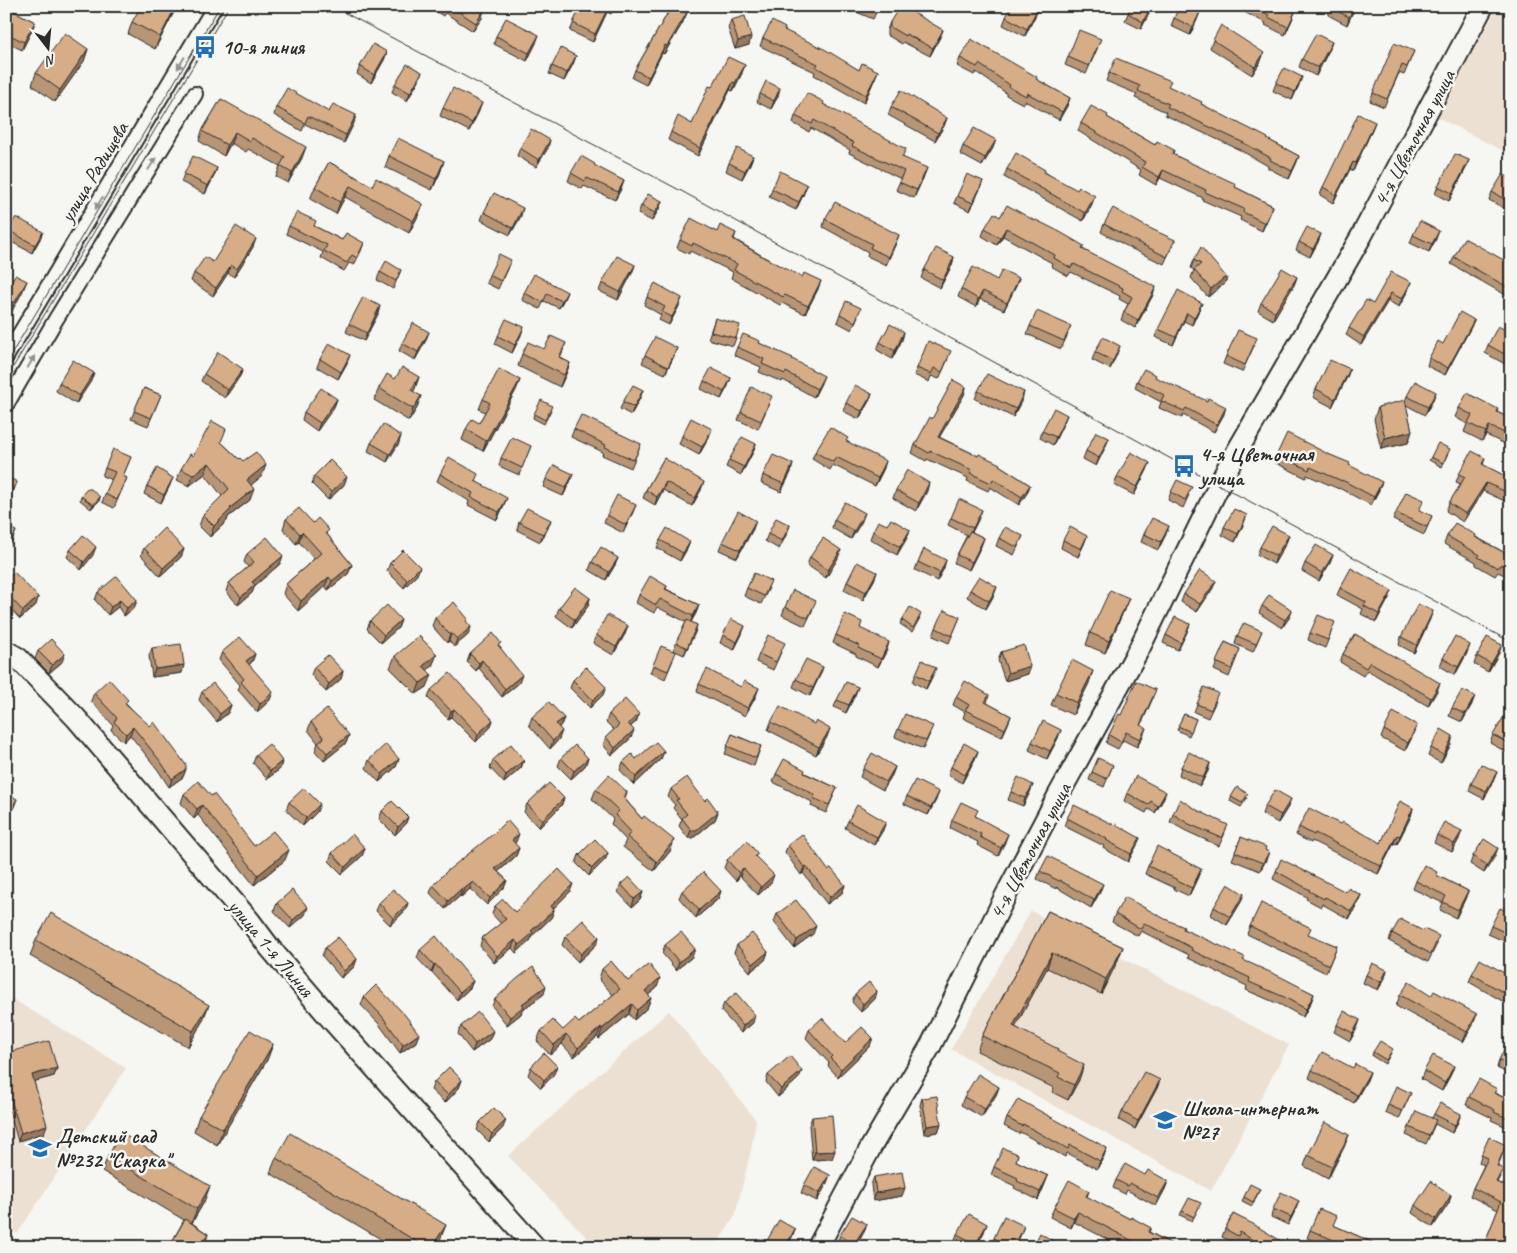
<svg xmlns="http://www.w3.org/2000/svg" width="1517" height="1253" font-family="Caveat,sans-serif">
	<rect width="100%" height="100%" fill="#f6f6f2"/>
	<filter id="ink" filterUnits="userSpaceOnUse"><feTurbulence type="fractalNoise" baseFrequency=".02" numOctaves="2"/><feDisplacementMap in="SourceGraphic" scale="10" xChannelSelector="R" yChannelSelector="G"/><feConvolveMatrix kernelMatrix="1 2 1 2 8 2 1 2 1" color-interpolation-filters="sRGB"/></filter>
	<g filter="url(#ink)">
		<g fill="#ece0d2">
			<path d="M1498,6H1511V155L1437,117Z"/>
			<path d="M1031,911L1289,1045L1211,1191L951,1049Z"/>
			<path d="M6,995L126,1068L17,1234L6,1227Z"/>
			<path d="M669,1011L756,1120L751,1150L735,1216L715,1247H596L508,1156Z"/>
		</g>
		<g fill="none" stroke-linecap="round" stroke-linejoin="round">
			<defs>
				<g id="street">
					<path d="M6,357L215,6"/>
					<path d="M6,405L56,319L195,94"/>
				</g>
				<g id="secondary">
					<path d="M6,651L18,658L76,718L249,920L270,948L330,1018L535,1247"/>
					<path d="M818,1247L871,1147L931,1045L1009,889L1059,794L1139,649L1228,467L1362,235L1483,6"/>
				</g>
			</defs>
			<use href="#street" stroke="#2b2b2b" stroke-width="18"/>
			<use href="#secondary" stroke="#2b2b2b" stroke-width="24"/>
			<use href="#street" stroke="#f6f6f2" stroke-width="14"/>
			<use href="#secondary" stroke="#f6f6f2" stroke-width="20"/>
			<g stroke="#2b2b2b" stroke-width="1">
				<path d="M332,6L685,193L1184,466L1511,642"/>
				<path d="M6,363L220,6"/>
				<path d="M6,379L229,6"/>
			</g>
		</g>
		<g fill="#b89574" stroke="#2b2b2b">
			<path d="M177,6L155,49L128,34L132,22Z"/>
			<path d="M427,6H479L482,18L473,31L445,13L443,16Z"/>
			<path d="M581,6H615L611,14L607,12L593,42L570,31Z"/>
			<path d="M669,6H690L682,24L664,54L662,53L646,85L632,78L635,70L666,16Z"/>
			<path d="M825,6H832L831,9Z"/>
			<path d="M842,6H879L873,19Z"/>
			<path d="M1039,6L1036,14L1025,36L1003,25L1006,17Z"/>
			<path d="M1153,6L1141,29L1125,21L1128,13Z"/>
			<path d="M1234,6H1283L1295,12L1285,35L1265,25L1266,23L1234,7Z"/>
			<path d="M1331,6H1355L1347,25L1328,15Z"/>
			<path d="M1423,6H1431L1429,9Z"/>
			<path d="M6,7L35,22L32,30L22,50L6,42Z"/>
			<path d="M1200,12L1190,35L1171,26L1174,18Z"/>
			<path d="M731,20L749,45L735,49L728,28Z"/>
			<path d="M890,22L943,30L940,37L930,56L903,42L902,44L887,35V30Z"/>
			<path d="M785,28L784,31L859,70L878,71L875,78L864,103L814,75L815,72L760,46L763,38Z"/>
			<path d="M496,36L536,43L527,61L494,44Z"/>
			<path d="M1213,40L1261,61L1252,75L1210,48Z"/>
			<path d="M1332,42L1329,50L1316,76L1299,67L1302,59Z"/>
			<path d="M1098,47L1086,74L1065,65L1068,57Z"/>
			<path d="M88,49L84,61L55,102L32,85L36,73Z"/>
			<path d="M1414,51L1404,75L1399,73L1384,107L1370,101L1373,93Z"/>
			<path d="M387,52L384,60L371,83L357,74L360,66Z"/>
			<path d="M576,56L573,64L564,81L549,74L552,66Z"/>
			<path d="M960,58L1036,79L1070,98L1067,106L1059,120L1025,101L1023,104L1006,95V93L976,72L974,75L957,66Z"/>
			<path d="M742,73L733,91L730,90L698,156L668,140L671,132L692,124L712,87Z"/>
			<path d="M1109,73L1169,87L1299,156L1296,164L1289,179L1268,168V166L1240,150L1165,115L1166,112L1135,98L1137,94L1106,81Z"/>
			<path d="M419,80L407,101L392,92L395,84Z"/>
			<path d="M1276,83L1299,85L1292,100L1273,91Z"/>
			<path d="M760,94L778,96L771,109L757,102Z"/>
			<path d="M221,99L302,158L288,183L276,177L280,166L248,149L246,152L231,143L224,156L199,141L202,131Z"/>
			<path d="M823,104L903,157L924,176L914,198L896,190L901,179L849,153L850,150L811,128L809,132L793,123L795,116Z"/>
			<path d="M276,107L329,112L354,123L344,143L305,124L302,131L274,115Z"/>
			<path d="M891,107L947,118L944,126L935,141L888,115Z"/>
			<path d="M443,108L479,111L469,131L440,116Z"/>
			<path d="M1107,117L1155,145L1174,150L1173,154L1235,187L1273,206L1262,231L1240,220L1241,217L1202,200L1203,198L1160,178L1156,185L1139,175L1141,170L1078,131L1081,123Z"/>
			<path d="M1372,130L1353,171L1350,169L1333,203L1320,195L1323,187Z"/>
			<path d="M963,146L993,148L982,166L960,154Z"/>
			<path d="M520,148H548L536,167L517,156Z"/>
			<path d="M389,156L444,161L440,173L432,190L385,167Z"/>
			<path d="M753,156L750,164L742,179L726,171L729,163Z"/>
			<path d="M1469,160L1466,168L1449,201L1435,194L1438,186Z"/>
			<path d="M329,162L372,186L423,204L418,216L409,233L345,197L336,214L310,199L315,187Z"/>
			<path d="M594,166L624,181L621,189L615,200L584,186L582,189L568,181L571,173Z"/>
			<path d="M217,168L214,176L205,194L181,182L184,174Z"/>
			<path d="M1007,169L1045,172L1092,204L1083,221L1004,177Z"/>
			<path d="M1511,179V212L1489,200L1492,192Z"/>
			<path d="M772,189L804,193L796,210L769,197Z"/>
			<path d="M980,189L970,211L954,203L957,196Z"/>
			<path d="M662,201L659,209L652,221L638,214L641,206Z"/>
			<path d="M484,212L521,216L510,235L481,220Z"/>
			<path d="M1000,217L1083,249L1153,295L1135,328L1121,320L1124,312L1128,304L1119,299L1120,296L1071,272L1068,276L1051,266L1052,263L1003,236L997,245L982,236L985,228Z"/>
			<path d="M825,219L896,243L886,265L867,256L868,252L823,227Z"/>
			<path d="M1104,224L1175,240L1164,264L1132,249L1101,232Z"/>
			<path d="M289,226H314L342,240L364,243L361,251L354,265L349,263L344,271L321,258L323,252L286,234Z"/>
			<path d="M8,230L40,239L32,253L6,239V234Z"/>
			<path d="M717,232L736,233L734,239L818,289L805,314L782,303L780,305L731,278L733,272L690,251L689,254L677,248L680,240Z"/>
			<path d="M1321,234L1318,242L1310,257L1296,250L1299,242Z"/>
			<path d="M1413,235L1436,239L1429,252L1410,243Z"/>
			<path d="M253,247L234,277L228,273L213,296L191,281L194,273L213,262Z"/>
			<path d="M954,257L952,265L940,288L921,278L924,270Z"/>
			<path d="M1454,257L1511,264V298L1451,264Z"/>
			<path d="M1194,260L1227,278L1224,285L1221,286L1208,297L1191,278L1194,270L1191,268Z"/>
			<path d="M635,265L632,273L618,300L599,291L602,283Z"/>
			<path d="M508,267L498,289L486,283L489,275Z"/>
			<path d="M401,270L393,289L377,280L380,272Z"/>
			<path d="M1297,277L1294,285L1273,320L1258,311L1261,303Z"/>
			<path d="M1019,278L1016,286L1004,310L980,299L976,307L958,297L961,289L997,280Z"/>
			<path d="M1411,282L1408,290L1399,307L1388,301L1361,345L1346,335L1349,328L1373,304Z"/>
			<path d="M567,292L564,299L559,308L544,301L540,309L522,300L524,293Z"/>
			<path d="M647,297L679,306L669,325L659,320L661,315L644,305Z"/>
			<path d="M1202,303L1199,310L1192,325L1184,321L1173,345L1155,337L1158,329Z"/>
			<path d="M378,314L364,341L346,332L349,324Z"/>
			<path d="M840,314L858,316L852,330L837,322Z"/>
			<path d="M715,318L736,338L733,346L708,339Z"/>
			<path d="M1474,320L1471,327L1445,375L1427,366L1429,358L1443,344Z"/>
			<path d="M1030,326L1068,334L1061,349L1027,334Z"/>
			<path d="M904,332L902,340L892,359L877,350L880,342Z"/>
			<path d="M1511,333V353L1505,364L1485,353L1488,345Z"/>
			<path d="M521,335L512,353L495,344L498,336Z"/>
			<path d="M426,340L415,360L399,351L402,343Z"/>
			<path d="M566,343L560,358L570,363L566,374L560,387L518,366L522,354L544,349Z"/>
			<path d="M759,343L792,359L821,383L814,397L783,380L782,382L759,372L761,367L734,355L737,347Z"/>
			<path d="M1254,346L1242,372L1223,364L1226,356Z"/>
			<path d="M1095,352L1117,354L1110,369L1092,360Z"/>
			<path d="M645,355L674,356L665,374L642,363Z"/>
			<path d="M320,359L347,363L338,379L317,367Z"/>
			<path d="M948,359L939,379L931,376L929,382L914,375L917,368Z"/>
			<path d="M243,369L240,376L225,398L201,381L204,374Z"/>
			<path d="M1350,369L1347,377L1332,407L1313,397L1316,389Z"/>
			<path d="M419,377L413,392L417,408L409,421L374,400L379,388L395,379Z"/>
			<path d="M1155,378L1224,414L1214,432L1183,415L1182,418L1159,408L1161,402L1135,388L1137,381Z"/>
			<path d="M520,380L516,390L483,451L462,440L466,429L479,423L485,412L479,409L483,399Z"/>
			<path d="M91,381L76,404L56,391L59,383Z"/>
			<path d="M704,381L728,386L721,399L701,389Z"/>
			<path d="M966,387L964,395L939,437L978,456L999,465L1030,485L1027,493L1019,505L990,487L988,491L967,481L968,478L927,459L926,461L912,453L915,445L932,419Z"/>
			<path d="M144,388L161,395L148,426L131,419Z"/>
			<path d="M643,390L640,398L631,415L620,409L623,402Z"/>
			<path d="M978,391L1024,392L1013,417L975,399Z"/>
			<path d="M872,394L869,401L859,419L843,411L846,403Z"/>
			<path d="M1407,396L1433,400L1425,415L1406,405L1412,431L1408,443L1381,449L1374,419L1378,407L1405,402Z"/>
			<path d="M337,399L334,407L317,431L302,420L304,412Z"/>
			<path d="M769,404L758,429L738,420L741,412Z"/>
			<path d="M1459,408L1497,412L1511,419V447L1486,435L1482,441L1464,432L1467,424L1455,417Z"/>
			<path d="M551,410L544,424L533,418L534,414Z"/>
			<path d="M1067,415L1064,422L1053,445L1040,438L1042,431Z"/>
			<path d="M574,429L641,444L631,468L602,455L603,452L571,437Z"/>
			<path d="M682,436L709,437L699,455L679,444Z"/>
			<path d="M1109,438L1096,466L1083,459L1086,451Z"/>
			<path d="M221,442L239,459L243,461L262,476L250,485V500L228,517L227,521L210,537L199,526L203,515L222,496L205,474L189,486L177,480L181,469L193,456Z"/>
			<path d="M371,443H399L387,462L368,451Z"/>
			<path d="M531,446L519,475L499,466L501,458Z"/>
			<path d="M753,452L741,475L726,467L729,460Z"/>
			<path d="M815,452L884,468L875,486L833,465L830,470L812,459Z"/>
			<path d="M1448,453L1442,467L1429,460L1431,457Z"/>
			<path d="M1277,454H1328L1349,465L1379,490L1371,505L1339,488V489L1307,475L1306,478L1274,462Z"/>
			<path d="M131,457L123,476L127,478L114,508L102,502L112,480L102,476L105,468Z"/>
			<path d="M664,458L701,490L692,506L663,490L655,505L643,498L646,490Z"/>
			<path d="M1485,458L1483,465L1511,479V504L1483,491L1463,522L1446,511L1449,503L1461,484L1456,482L1459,474Z"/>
			<path d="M1147,470L1134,495L1114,485L1117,477Z"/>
			<path d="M791,472L781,492L761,483L763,475Z"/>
			<path d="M440,474L476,481L504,505L497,520L468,505L469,501L437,481Z"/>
			<path d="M573,474L570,482L563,496L543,487L546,479Z"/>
			<path d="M314,476L344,485L328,500L312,484Z"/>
			<path d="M170,485L161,503L144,494L147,486Z"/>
			<path d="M896,490L927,491L916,511L893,498Z"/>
			<path d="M1171,492L1189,495L1183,508L1168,500Z"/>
			<path d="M81,496L100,497L99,501L91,509L80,500Z"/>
			<path d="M633,512L623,533L604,523L607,515Z"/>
			<path d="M1396,513L1432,516L1424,535L1393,520Z"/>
			<path d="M951,518H979L972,532L984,538L981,546L969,570L954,563L957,555L967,535L948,525Z"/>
			<path d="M286,519L313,523L327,534L352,565L348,574L328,590L325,586L298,611L283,594L286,584L314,559L299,542L296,544L283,529Z"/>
			<path d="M834,520L862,521L851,539L832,528Z"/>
			<path d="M519,522L548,528L540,542L517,530Z"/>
			<path d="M1244,523L1235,542L1222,535L1224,527Z"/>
			<path d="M790,525L787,533L779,549L765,541L768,534Z"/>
			<path d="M887,525L910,530L907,538L897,555L870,539L873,531Z"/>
			<path d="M753,529L737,558L719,550L722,542Z"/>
			<path d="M1144,534H1166L1158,550L1141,542Z"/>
			<path d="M1289,535L1286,543L1274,564L1257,555L1260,547Z"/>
			<path d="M1023,536L1014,555L996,546L999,538Z"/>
			<path d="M1087,536L1084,544L1078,557L1061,548L1063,540Z"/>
			<path d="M1447,536L1476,537L1511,556V578L1498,572L1495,576L1476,565V562L1444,544Z"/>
			<path d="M660,540L690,542L687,549L680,561L657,548Z"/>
			<path d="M144,548L184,549L181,557L160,576L141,555Z"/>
			<path d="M70,550L93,555L81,570L67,557Z"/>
			<path d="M247,554L280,564L255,585L252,593L238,605L226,591L229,583L248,567L244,562Z"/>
			<path d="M1333,555L1330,563L1319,581L1302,571L1305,563Z"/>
			<path d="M810,557L838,558L826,578L807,565Z"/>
			<path d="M618,558L615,565L606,580L589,570L592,562Z"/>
			<path d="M918,562L944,568L937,581L915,570Z"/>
			<path d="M390,563L417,575L404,588L387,571Z"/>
			<path d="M877,572L874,580L863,600L844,590L847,582Z"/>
			<path d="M6,579L38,597L36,605L20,619L6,604Z"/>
			<path d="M667,586L666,589L699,605L696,613L691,622L697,625L684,655L673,650L686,622L657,607L654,613L636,603L639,595Z"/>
			<path d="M747,588H769L761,604L744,596Z"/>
			<path d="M1213,588L1197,612L1181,602L1184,594Z"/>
			<path d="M1340,588L1389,598L1376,622L1361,614L1363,609L1337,595Z"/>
			<path d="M970,590L994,595L986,609L967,597Z"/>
			<path d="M98,592L137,600L134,608L124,616L118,607L108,615L95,600Z"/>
			<path d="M590,598L588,606L572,628L556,616L559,608Z"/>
			<path d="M1262,606L1292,610L1289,618L1282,628L1259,613Z"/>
			<path d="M785,607L813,609L805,626L782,615Z"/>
			<path d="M1124,610L1105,653L1086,645L1090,633Z"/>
			<path d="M960,617L949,643L933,636L936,628Z"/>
			<path d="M435,618L471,627L468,635L454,647L449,641L447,643L432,626Z"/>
			<path d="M920,618L912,632L900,624L902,620Z"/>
			<path d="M1430,619L1414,653L1399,645L1401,637Z"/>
			<path d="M401,620L398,628L381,643L367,629L370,621Z"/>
			<path d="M628,626L625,634L613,655L593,643L596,635Z"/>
			<path d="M860,628L887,650L878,667L856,656V654L833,643L836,635Z"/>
			<path d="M1332,630L1325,648L1308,640L1310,633Z"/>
			<path d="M1262,631L1253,652L1235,644L1237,636Z"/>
			<path d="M1187,632L1178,650L1163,643L1166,635Z"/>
			<path d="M742,634L734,650L720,643L723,635Z"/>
			<path d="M1355,634L1437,691L1428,706L1367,670L1363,676L1340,662L1343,654Z"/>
			<path d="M1225,642L1240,649L1229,677L1214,670Z"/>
			<path d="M500,647L519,683L502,697L479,668L476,671L467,662L470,654Z"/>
			<path d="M152,648L182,673L152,677L149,656Z"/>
			<path d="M782,650L773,670L756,662L759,654Z"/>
			<path d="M38,651L62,662L49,673L35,659Z"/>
			<path d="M222,652L255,654L252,662L249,665L270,700L257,712L238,690L240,685L219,660Z"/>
			<path d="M1001,652L1028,674L1005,681L998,660Z"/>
			<path d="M1467,653L1455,675L1440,666L1443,658Z"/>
			<path d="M1499,653L1488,672L1474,664L1477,656Z"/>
			<path d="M437,654L432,666L427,670V687L416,694L390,668L395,656Z"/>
			<path d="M673,660L665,679L650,673L653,665Z"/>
			<path d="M314,667L343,671L341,679L326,692L311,675Z"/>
			<path d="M823,667L820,675L810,696L793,687L796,679Z"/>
			<path d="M916,674L933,675L926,689L913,682Z"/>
			<path d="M573,680L603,695L590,708L570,688Z"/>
			<path d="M1089,683L1073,715L1051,705L1056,693Z"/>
			<path d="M699,684L756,696L745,716L697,692Z"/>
			<path d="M858,687L855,695L846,713L834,707L837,700Z"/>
			<path d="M431,690L493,720L490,728L476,742L451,717L448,719L428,698Z"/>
			<path d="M202,692L231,705L228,713L217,722L199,700Z"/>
			<path d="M94,693L127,704L186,769L183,777L169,787L158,770L130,735L124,742L111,730L113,725L91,701Z"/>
			<path d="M989,695L987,703L1011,716L1002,737L963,718L965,712L953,705L956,697Z"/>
			<path d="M1153,698L1141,725L1143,736L1137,747L1123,740L1118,749L1106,743L1109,735L1121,715Z"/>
			<path d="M1216,701L1208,718L1194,712L1197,704Z"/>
			<path d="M1472,704L1462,722L1449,716L1452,708Z"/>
			<path d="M609,714H639L636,722L631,726V738L612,755L603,745L606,737L614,730L606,722Z"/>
			<path d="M1184,714L1196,719L1189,736L1177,730Z"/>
			<path d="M1511,716V747L1508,753L1490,743L1493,735Z"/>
			<path d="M532,717L564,718L561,725L559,727V739L550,749L529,725Z"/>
			<path d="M311,722L349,735L346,743L324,761L315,751L318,743L308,730Z"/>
			<path d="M771,722L827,737L816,755L768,730Z"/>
			<path d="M898,729L930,734L923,749L895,737Z"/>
			<path d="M1384,730L1414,733L1405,751L1381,738Z"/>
			<path d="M732,734L761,746L754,766L725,754Z"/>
			<path d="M1058,738L1047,759L1029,750L1032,742Z"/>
			<path d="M1451,744L1441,763L1428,756L1431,748Z"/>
			<path d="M664,751L661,759L634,785L620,770L623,762Z"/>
			<path d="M978,751L975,759L962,783L948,775L951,767Z"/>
			<path d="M256,755L282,761L280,769L267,779L253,763Z"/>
			<path d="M561,758H588L585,766L571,779L558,766Z"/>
			<path d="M399,759L396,767L379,782L366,768L369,760Z"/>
			<path d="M493,760H524L521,768L504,783L490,768Z"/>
			<path d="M1210,763L1208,771L1200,786L1179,775L1181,767Z"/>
			<path d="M1113,765L1104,787L1089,780L1092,772Z"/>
			<path d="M895,767L892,775L883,790L860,777L863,769Z"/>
			<path d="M1497,772L1494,779L1484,799L1469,791L1471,784Z"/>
			<path d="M805,773L837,788L826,813L811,806L812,802L773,782L776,774Z"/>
			<path d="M1033,785L1030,792L1023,806L1008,800L1011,792Z"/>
			<path d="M596,789L627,792L625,799L642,819L671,850L654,871L623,847L626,840L611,824L613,819L592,799Z"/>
			<path d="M671,789L705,801L718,812L715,820L693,838H688L679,826L682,819L673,808L675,805L668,797Z"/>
			<path d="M1511,791V817L1502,813Z"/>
			<path d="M1127,793L1163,800L1155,813L1148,809L1146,813L1124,801Z"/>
			<path d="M184,794L211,796L254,846L285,860L254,885L198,815L194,819L181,803Z"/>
			<path d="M907,796L936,800L928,815L904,804Z"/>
			<path d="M1231,797L1247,798L1241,807L1230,801Z"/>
			<path d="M564,798L561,806L539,828L524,812L527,804Z"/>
			<path d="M289,802L317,812L303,826L286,810Z"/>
			<path d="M1265,806L1288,807L1278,823L1262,814Z"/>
			<path d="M1413,808L1411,816L1397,844L1394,843L1378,874L1312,841L1311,843L1296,835L1299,827L1340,824L1381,843Z"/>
			<path d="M382,811L408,817L405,825L395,835L379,819Z"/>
			<path d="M1173,814L1225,833L1219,846L1186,831L1170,822Z"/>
			<path d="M976,816L1005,842L998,856L977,845L978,842L950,828L952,820Z"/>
			<path d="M1067,818L1137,845L1128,862L1103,848L1104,846L1064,826Z"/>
			<path d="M848,821L883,830L874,845L845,828Z"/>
			<path d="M1437,835L1459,839L1452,852L1434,843Z"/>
			<path d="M1241,837L1265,850L1266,860L1260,871L1232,860Z"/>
			<path d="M516,842L514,843L519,848L516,856L498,872L507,880L504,888L487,905L470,889L461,897L460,896L445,909L430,893L433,885Z"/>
			<path d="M788,845L828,870L845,885L842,893L827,904L803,873L801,875L785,852Z"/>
			<path d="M365,848L362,856L342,874L329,861L332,853Z"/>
			<path d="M608,853L605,860L589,876L576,863L579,855Z"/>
			<path d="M1473,856H1495L1484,873L1470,864Z"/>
			<path d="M727,860L771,883L758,895L740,876L736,881L724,868Z"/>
			<path d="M1148,866L1201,869L1189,896L1174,889L1175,888L1145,874Z"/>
			<path d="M1040,871L1100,892L1091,908L1056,887V889L1037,879Z"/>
			<path d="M1276,871L1346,892L1361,895L1358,902L1349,919L1322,904L1321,907L1306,899L1307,897L1273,879Z"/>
			<path d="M1436,875L1468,891L1465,899L1456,918L1440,910L1443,903L1413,889L1416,881Z"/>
			<path d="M1511,878V885L1508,884Z"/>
			<path d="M621,884L643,892L640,900L632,907L618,892Z"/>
			<path d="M682,891H721L718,899L696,918L679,898Z"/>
			<path d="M570,892L553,908L554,910L551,918L532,936L530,941L516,953L512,948L494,963L480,946L482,938L501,924L492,914L495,906L515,912Z"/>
			<path d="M1241,902L1227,925L1211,915L1214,907Z"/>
			<path d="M277,903L305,915L290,928L274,911Z"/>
			<path d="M379,903H408L405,911L390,925L376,911Z"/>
			<path d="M1048,911L1123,947L1117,962L1101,994L1047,968L1015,1027L1058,1051L1079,1080L1068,1100L1052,1092L1054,1088L977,1051L982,1036Z"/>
			<path d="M1511,913V944L1488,934L1491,926Z"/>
			<path d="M777,914L813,934L794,948L774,922Z"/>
			<path d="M1115,914L1183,929L1244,961L1314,994L1311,1002L1303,1017L1281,1005L1246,990L1247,986L1188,958L1189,955L1141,931L1138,936L1112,922Z"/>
			<path d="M1250,926L1309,935L1337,946L1326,973L1247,934Z"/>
			<path d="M1392,933L1437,944L1428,962L1389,941Z"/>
			<path d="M565,937H599L596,945L578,962L562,945Z"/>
			<path d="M36,940L203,1020L188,1047L30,956Z"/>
			<path d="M665,945L692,957L676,970L662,953Z"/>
			<path d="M737,945L768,952L765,960L750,972L734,953Z"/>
			<path d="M325,948L357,959L354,967L341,978L322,956Z"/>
			<path d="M420,950L473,981L470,988L457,1000L432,972L431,973L417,958Z"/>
			<path d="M602,969L628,981L657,988L648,995L651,998L647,1008L634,1020L629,1014L599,1039L597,1037L574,1057L562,1044L550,1055L537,1041L541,1031L563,1030L579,1023L613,995L599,979Z"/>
			<path d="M1472,974L1511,977V1006L1469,982Z"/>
			<path d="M1366,975L1385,978L1378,990L1363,983Z"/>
			<path d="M877,991L875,999L861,1012L852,1002L855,994Z"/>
			<path d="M544,994L522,1010L521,1014L507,1025L492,1006L495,999Z"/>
			<path d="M1400,995L1473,1025L1463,1042L1396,1006Z"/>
			<path d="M364,997L416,1042L400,1053L379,1024L361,1005Z"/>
			<path d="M724,1003L753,1023L741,1033L721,1011Z"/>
			<path d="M1360,1020L1357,1028L1350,1041L1334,1032L1337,1025Z"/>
			<path d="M461,1026L490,1039L472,1052L458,1034Z"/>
			<path d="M809,1030L845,1043L870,1046L838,1077L828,1066L829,1063L806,1038Z"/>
			<path d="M273,1044L267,1060L217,1145L194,1131L199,1116Z"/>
			<path d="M1511,1047V1075L1497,1068L1499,1060Z"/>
			<path d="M1373,1052L1391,1053L1385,1064L1372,1056Z"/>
			<path d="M6,1053L57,1068L54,1076L34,1081L44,1133L18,1141L6,1100Z"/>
			<path d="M1454,1066L1451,1074L1442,1091L1421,1079L1424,1071Z"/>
			<path d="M531,1067L554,1074L541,1088L528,1075Z"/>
			<path d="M1312,1070L1370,1072L1367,1080L1354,1103L1309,1078Z"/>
			<path d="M768,1075L799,1078L778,1097L766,1082Z"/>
			<path d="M462,1080L459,1088L445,1103L431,1090L434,1082Z"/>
			<path d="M1160,1080L1157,1088L1135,1129L1119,1120L1122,1112Z"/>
			<path d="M999,1087L996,1095L982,1117L961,1105L964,1097Z"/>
			<path d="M1411,1093L1399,1119L1385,1113L1388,1105Z"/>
			<path d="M1495,1093L1511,1101V1129L1491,1120L1492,1118L1466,1105L1469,1097Z"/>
			<path d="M922,1098L941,1124L938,1132L924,1134L920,1105Z"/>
			<path d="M1434,1114L1458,1122L1452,1133L1435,1124L1426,1144L1406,1135L1409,1127L1432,1118Z"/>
			<path d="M812,1117L832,1159L812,1160L809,1125Z"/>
			<path d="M1007,1118L1104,1156L1097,1169L1067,1153L1065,1157L1020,1132L1019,1134L1004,1126Z"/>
			<path d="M480,1122L503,1128L489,1142L477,1130Z"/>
			<path d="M1349,1135L1344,1147L1328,1179L1304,1166L1308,1155Z"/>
			<path d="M1503,1153L1498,1166L1500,1177L1497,1182L1511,1188V1224L1500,1247H1483L1498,1210L1470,1196L1473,1188L1484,1165L1479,1163L1481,1155Z"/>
			<path d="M1018,1154L1016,1161L1048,1176L1038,1200L1014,1188L1015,1186L991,1175L994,1167Z"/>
			<path d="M108,1156L204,1202L192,1223L208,1234L204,1247H169L184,1220L102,1171Z"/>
			<path d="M276,1158L440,1240L436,1247H394L270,1173Z"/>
			<path d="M1145,1175L1168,1181L1165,1189L1156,1206L1127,1190L1125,1194L1113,1188L1116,1180Z"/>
			<path d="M874,1177L902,1196L873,1201L871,1185Z"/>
			<path d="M827,1183L817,1201L801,1193L804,1185Z"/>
			<path d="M1260,1189L1252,1206L1242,1201L1244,1197Z"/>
			<path d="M1089,1191L1087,1197L1130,1219L1151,1228L1149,1232L1178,1247H1122L1074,1222L1071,1228L1050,1217L1054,1208Z"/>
			<path d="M1451,1195L1449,1203L1433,1227L1412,1213L1415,1205Z"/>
			<path d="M1199,1207L1192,1221L1180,1215L1182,1211Z"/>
			<path d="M1273,1209H1296L1288,1225L1271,1217Z"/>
			<path d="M1233,1214L1291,1247H1248L1237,1240L1236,1244L1222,1237L1225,1229Z"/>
			<path d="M867,1224L864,1232L855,1247H842L837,1243L840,1235Z"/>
			<path d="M1333,1225L1383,1247H1329L1307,1238L1310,1230Z"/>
			<path d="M795,1229L792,1237L787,1247H764L765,1244Z"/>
			<path d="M984,1232L976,1247H963L954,1242L957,1234Z"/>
			<path d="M1021,1234L1015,1247L991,1246L994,1238Z"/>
		</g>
		<g fill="#96795e" stroke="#2b2b2b">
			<path d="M176,6H177L155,49L160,37Z"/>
			<path d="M609,6L607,12L593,42L595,34Z"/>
			<path d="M689,6H690L682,24L664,54L667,46Z"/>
			<path d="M1039,6L1036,14L1025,36L1027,29Z"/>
			<path d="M1151,6H1153L1141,29L1143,22Z"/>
			<path d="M1355,6L1354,10L1347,25L1349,17Z"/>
			<path d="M484,10L482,18L473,31L476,23Z"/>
			<path d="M1200,12L1197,20L1190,35L1193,27Z"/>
			<path d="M1295,12L1292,20L1285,35L1288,27Z"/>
			<path d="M35,22L32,30L22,50L24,42Z"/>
			<path d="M943,30L940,37L930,56L933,48Z"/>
			<path d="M539,35L536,43L527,61L529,53Z"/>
			<path d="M751,37L749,45L735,49L738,41Z"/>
			<path d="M1332,42L1329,50L1316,76L1318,68Z"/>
			<path d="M665,45L662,53L646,85L649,77Z"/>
			<path d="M88,49L84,61L55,102L60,90Z"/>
			<path d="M387,52L384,60L371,83L374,75Z"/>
			<path d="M1264,53L1261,61L1252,75L1255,67Z"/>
			<path d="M576,56L573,64L564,81L567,73Z"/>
			<path d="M745,65L742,73L733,91L735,83Z"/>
			<path d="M878,71L875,78L864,103L866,95Z"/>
			<path d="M422,72L419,80L407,101L410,93Z"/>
			<path d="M1302,77L1299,85L1292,100L1295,92Z"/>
			<path d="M733,82L730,90L698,156L700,148Z"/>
			<path d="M780,88L778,96L771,109L774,101Z"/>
			<path d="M1070,98L1067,106L1059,120L1062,112Z"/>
			<path d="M482,103L479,111L469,131L472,123Z"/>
			<path d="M356,115L354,123L344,143L346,135Z"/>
			<path d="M947,118L944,126L935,141L938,133Z"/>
			<path d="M1375,122L1372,130L1353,171L1356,163Z"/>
			<path d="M235,132L231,143L224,156L227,145Z"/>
			<path d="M550,140L548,148L536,167L539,160Z"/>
			<path d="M996,140L993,148L982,166L985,158Z"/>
			<path d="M306,147L302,158L288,183L292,173Z"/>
			<path d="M753,156L750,164L742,179L745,171Z"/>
			<path d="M1299,156L1296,164L1289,179L1292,171Z"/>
			<path d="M1469,160L1466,168L1449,201L1452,193Z"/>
			<path d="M444,161L440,173L432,190L436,179Z"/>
			<path d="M1353,162L1350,169L1333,203L1336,195Z"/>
			<path d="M217,168L214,176L205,194L208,186Z"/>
			<path d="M927,168L924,176L914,198L917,190Z"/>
			<path d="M1163,170L1160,178L1156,185L1159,177Z"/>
			<path d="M624,181L621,189L615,200L618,192Z"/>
			<path d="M983,181L980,189L970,211L973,203Z"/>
			<path d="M807,185L804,193L796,210L799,202Z"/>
			<path d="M350,186L345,197L336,214L340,202Z"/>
			<path d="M1095,196L1092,204L1083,221L1085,213Z"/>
			<path d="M662,201L659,209L652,221L655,213Z"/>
			<path d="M423,204L418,216L409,233L413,221Z"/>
			<path d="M1273,206L1270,214L1262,231L1265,223Z"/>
			<path d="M523,208L521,216L510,235L513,228Z"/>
			<path d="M1006,228L1003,236L997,245L1000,238Z"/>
			<path d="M1439,231L1436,239L1429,252L1432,244Z"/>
			<path d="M43,232L40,239L32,253L35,245Z"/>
			<path d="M1321,234L1318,242L1310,257L1313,249Z"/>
			<path d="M899,235L896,243L886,265L889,257Z"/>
			<path d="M256,239L253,247L234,277L237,269Z"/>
			<path d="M954,257L952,265L940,288L943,280Z"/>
			<path d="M231,265L228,273L213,296L216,288Z"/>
			<path d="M635,265L632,273L618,300L620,292Z"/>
			<path d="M1297,277L1294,285L1273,320L1275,312Z"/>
			<path d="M1019,278L1016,286L1004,310L1007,303Z"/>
			<path d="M1224,278H1227L1224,285L1221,286L1208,297L1211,289Z"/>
			<path d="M27,281L22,293L6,322V318Z"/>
			<path d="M821,281L818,289L805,314L808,306Z"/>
			<path d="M1411,282L1408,290L1399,307L1402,299Z"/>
			<path d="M1156,287L1153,295L1135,328L1138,320Z"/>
			<path d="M983,291L980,299L976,307L978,299Z"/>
			<path d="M567,292L564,299L559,308L562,301Z"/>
			<path d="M1391,293L1388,301L1361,345L1364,337Z"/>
			<path d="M682,298L679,306L669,325L672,317Z"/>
			<path d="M1202,303L1199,310L1192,325L1194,318Z"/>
			<path d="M380,306L378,314L364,341L367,333Z"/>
			<path d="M1187,313L1184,321L1173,345L1176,337Z"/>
			<path d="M1474,320L1471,327L1445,375L1448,368Z"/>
			<path d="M524,327L521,335L512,353L515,345Z"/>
			<path d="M429,332L426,340L415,360L418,352Z"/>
			<path d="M904,332L902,340L892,359L895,351Z"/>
			<path d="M1120,346L1117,354L1110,369L1113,361Z"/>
			<path d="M677,348L674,356L665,374L668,367Z"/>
			<path d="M1511,351V353L1505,364L1508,356Z"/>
			<path d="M350,355L347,363L338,379L341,372Z"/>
			<path d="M570,363L566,374L560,387L564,375Z"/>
			<path d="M243,369L240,376L225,398L228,390Z"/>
			<path d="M1350,369L1347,377L1332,407L1335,399Z"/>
			<path d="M94,373L91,381L76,404L79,396Z"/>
			<path d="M824,376L821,383L814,397L817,389Z"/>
			<path d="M419,377L415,389L407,402L411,390Z"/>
			<path d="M731,378L728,386L721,399L724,392Z"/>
			<path d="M520,380L516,390L483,451L486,441Z"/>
			<path d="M966,387L964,395L935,445L938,437Z"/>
			<path d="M643,390L640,398L631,415L634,407Z"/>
			<path d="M1024,392L1022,400L1013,417L1016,409Z"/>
			<path d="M1436,392L1433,400L1425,415L1428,407Z"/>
			<path d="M872,394L869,401L859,419L862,411Z"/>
			<path d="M421,396L417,408L409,421L413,409Z"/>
			<path d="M337,399L334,407L317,431L320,423Z"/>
			<path d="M1226,407L1224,414L1214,432L1217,425Z"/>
			<path d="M1067,415L1064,422L1053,445L1056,437Z"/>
			<path d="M1489,426L1486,435L1482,441L1486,432Z"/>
			<path d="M712,429L709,437L699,455L702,447Z"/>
			<path d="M1412,431L1408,443L1381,449L1385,438Z"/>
			<path d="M401,436L399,443L387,462L390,454Z"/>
			<path d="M1109,438L1106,446L1096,466L1099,458Z"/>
			<path d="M756,444L753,452L741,475L744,467Z"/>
			<path d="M886,461L884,468L875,486L878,478Z"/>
			<path d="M209,463L205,474L189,486L193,475Z"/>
			<path d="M1150,463L1147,470L1134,495L1137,487Z"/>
			<path d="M793,464L791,472L781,492L784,484Z"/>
			<path d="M266,465L262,476L243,492L247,480Z"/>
			<path d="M573,474L570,482L563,496L566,488Z"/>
			<path d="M347,477L344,485L328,500L331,492Z"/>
			<path d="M173,478L170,485L161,503L164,495Z"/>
			<path d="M17,482L14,490L6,502V499Z"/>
			<path d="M666,482L663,490L655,505L657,497Z"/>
			<path d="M704,482L701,490L692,506L695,498Z"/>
			<path d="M1382,482L1379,490L1371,505L1374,497Z"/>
			<path d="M929,483L927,491L916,511L919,503Z"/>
			<path d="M1486,483L1483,491L1463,522L1466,514Z"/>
			<path d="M1030,485L1027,493L1019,505L1022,497Z"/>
			<path d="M254,489L250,500L228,517L227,521L210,537L214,526L230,508Z"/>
			<path d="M100,497L99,501L91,509L93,505Z"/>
			<path d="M507,498L504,505L497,520L499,512Z"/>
			<path d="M636,505L633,512L623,533L626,525Z"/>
			<path d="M982,510L979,518L970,536L973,528Z"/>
			<path d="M865,513L862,521L851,539L854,531Z"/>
			<path d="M1247,515L1244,523L1235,542L1238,534Z"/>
			<path d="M551,520L548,528L540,542L543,534Z"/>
			<path d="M756,521L753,529L737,558L740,550Z"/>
			<path d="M790,525L787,533L779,549L782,541Z"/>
			<path d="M1169,526L1166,534L1158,550L1161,542Z"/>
			<path d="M910,530L907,538L897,555L900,547Z"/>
			<path d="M16,531L13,539L6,551L7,547Z"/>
			<path d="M302,532L299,542L296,544L300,534Z"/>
			<path d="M1289,535L1286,543L1274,564L1276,556Z"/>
			<path d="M1087,536L1084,544L1078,557L1081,549Z"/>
			<path d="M984,538L981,546L969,570L972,562Z"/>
			<path d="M690,542L687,549L680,561L683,553Z"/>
			<path d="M96,547L93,555L81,570L84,562Z"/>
			<path d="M184,549L181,557L160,576L163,568Z"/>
			<path d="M841,550L838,558L826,578L828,570Z"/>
			<path d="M1333,555L1330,563L1319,581L1322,573Z"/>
			<path d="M283,556L280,564L250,590L252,582Z"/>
			<path d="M618,558L615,565L606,580L609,572Z"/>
			<path d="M946,560L944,568L937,581L940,573Z"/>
			<path d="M352,565L348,574L328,590L332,581Z"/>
			<path d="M420,567L417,575L404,588L407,580Z"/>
			<path d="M877,572L874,580L863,600L866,592Z"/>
			<path d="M329,577L325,586L298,611L301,601Z"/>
			<path d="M1216,581L1213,588L1197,612L1200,604Z"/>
			<path d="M255,585L252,593L238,605L241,597Z"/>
			<path d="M997,587L994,595L986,609L989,601Z"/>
			<path d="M1392,591L1389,598L1376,622L1379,614Z"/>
			<path d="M38,597L36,605L20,619L23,611Z"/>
			<path d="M590,598L588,606L572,628L575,620Z"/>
			<path d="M1129,598L1124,610L1105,653L1109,641Z"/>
			<path d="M120,600L118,607L108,615L111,607Z"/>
			<path d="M137,600L134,608L124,616L127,608Z"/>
			<path d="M699,605L696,613L690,624L693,616Z"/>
			<path d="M1292,610L1289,618L1282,628L1285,620Z"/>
			<path d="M1433,611L1430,619L1414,653L1417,645Z"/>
			<path d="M401,620L398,628L381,643L384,635Z"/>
			<path d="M1190,624L1187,632L1178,650L1181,643Z"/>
			<path d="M697,625L695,633L684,655L687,648Z"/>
			<path d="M628,626L625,634L613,655L616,647Z"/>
			<path d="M745,626L742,634L734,650L737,642Z"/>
			<path d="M471,627L468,635L454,647L457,639Z"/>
			<path d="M451,633L449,641L447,643L450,635Z"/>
			<path d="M889,642L887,650L878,667L881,659Z"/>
			<path d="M1470,645L1467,653L1455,675L1458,667Z"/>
			<path d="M1502,645L1499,653L1488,672L1491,664Z"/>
			<path d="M65,654L62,662L49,673L52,665Z"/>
			<path d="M255,654L252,662L244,669L246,661Z"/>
			<path d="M437,654L432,666L419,678L423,666Z"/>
			<path d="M482,660L479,668L476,671L479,663Z"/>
			<path d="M184,665L182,673L152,677L155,669Z"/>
			<path d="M1030,666L1028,674L1005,681L1008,673Z"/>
			<path d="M823,667L820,675L810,696L813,688Z"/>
			<path d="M936,668L933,675L926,689L929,681Z"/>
			<path d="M343,671L341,679L326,692L329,684Z"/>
			<path d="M1093,671L1089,683L1073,715L1077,703Z"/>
			<path d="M432,675L427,687L416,694L420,683Z"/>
			<path d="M522,675L519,683L502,697L505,689Z"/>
			<path d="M1440,683L1437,691L1428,706L1431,698Z"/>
			<path d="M606,687L603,695L590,708L593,700Z"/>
			<path d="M858,687L855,695L846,713L849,705Z"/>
			<path d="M759,688L756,696L745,716L748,708Z"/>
			<path d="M273,692L270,700L257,712L260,704Z"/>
			<path d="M1475,696L1472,704L1462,722L1465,714Z"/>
			<path d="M231,705L228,713L217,722L220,714Z"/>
			<path d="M454,709L451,717L448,719L451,711Z"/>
			<path d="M639,714L636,722L625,731L628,724Z"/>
			<path d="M1011,716L1008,724L1002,737L1005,729Z"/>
			<path d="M564,718L561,725L553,732L556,724Z"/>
			<path d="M493,720L490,728L476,742L478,734Z"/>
			<path d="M1417,725L1414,733L1405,751L1408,743Z"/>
			<path d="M133,727L130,735L124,742L126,734Z"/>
			<path d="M1146,728L1143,736L1137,747L1140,739Z"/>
			<path d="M830,729L827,737L816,755L819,747Z"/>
			<path d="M634,730L631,738L612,755L615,748Z"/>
			<path d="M1061,730L1058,738L1047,759L1050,751Z"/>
			<path d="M562,731L559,739L550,749L553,741Z"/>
			<path d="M349,735L346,743L324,761L327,753Z"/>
			<path d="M1453,736L1451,744L1441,763L1444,755Z"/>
			<path d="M664,751L661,759L634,785L636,777Z"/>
			<path d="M978,751L975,759L962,783L965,775Z"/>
			<path d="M588,758L585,766L571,779L574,771Z"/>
			<path d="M399,759L396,767L379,782L382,774Z"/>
			<path d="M524,760L521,768L504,783L506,775Z"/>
			<path d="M282,761L280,769L267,779L270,771Z"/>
			<path d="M1210,763L1208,771L1200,786L1203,778Z"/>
			<path d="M895,767L892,775L883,790L886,782Z"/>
			<path d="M186,769L183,777L169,787L172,779Z"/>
			<path d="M1497,772L1494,779L1484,799L1486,791Z"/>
			<path d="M1033,785L1030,792L1023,806L1025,798Z"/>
			<path d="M939,792L936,800L928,815L931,808Z"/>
			<path d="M1166,792L1163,800L1155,813L1158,806Z"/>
			<path d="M564,798L561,806L539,828L542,820Z"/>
			<path d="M17,799L11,815L6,823V817Z"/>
			<path d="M1291,799L1288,807L1278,823L1281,815Z"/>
			<path d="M320,804L317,812L303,826L306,818Z"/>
			<path d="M202,805L198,815L194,819L197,809Z"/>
			<path d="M1413,808L1411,816L1397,844L1400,836Z"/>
			<path d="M718,812L715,820L693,838H688L691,830Z"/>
			<path d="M408,817L405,825L395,835L398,827Z"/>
			<path d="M886,822L883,830L874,845L877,837Z"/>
			<path d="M1462,831L1459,839L1452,852L1454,844Z"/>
			<path d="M519,834L516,842L509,848L512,840Z"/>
			<path d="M1008,834L1005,842L998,856L1001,848Z"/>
			<path d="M1397,835L1394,843L1378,874L1381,866Z"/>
			<path d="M1140,838L1137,845L1128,862L1131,854Z"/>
			<path d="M674,840L671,850L654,871L657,862Z"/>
			<path d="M365,848L362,856L342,874L345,867Z"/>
			<path d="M519,848L516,856L492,877L495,869Z"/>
			<path d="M1498,848L1495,856L1484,873L1487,865Z"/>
			<path d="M289,850L285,860L254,885L258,875Z"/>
			<path d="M1269,852L1266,860L1260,871L1263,863Z"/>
			<path d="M608,853L605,860L589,876L592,868Z"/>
			<path d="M806,866L803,873L801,875L804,867Z"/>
			<path d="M743,868L740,876L736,881L739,873Z"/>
			<path d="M1201,869L1198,877L1189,896L1192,888Z"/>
			<path d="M774,875L771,883L758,895L761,887Z"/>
			<path d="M507,880L504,888L487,905L490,898Z"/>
			<path d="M473,882L470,889L461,897L464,889Z"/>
			<path d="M573,884L570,892L548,914L551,906Z"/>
			<path d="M1103,884L1100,892L1091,908L1094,900Z"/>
			<path d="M845,885L842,893L827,904L830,897Z"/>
			<path d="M462,888L460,896L445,909L448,901Z"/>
			<path d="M721,891L718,899L696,918L699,910Z"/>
			<path d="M1468,891L1465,899L1456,918L1458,910Z"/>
			<path d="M643,892L640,900L632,907L634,899Z"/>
			<path d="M1244,894L1241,902L1227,925L1230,917Z"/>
			<path d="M1361,895L1358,902L1349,919L1351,911Z"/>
			<path d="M408,903L405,911L390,925L393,918Z"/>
			<path d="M308,907L305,915L290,928L293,920Z"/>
			<path d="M554,910L551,918L532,936L530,941L516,953L519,945L531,931Z"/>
			<path d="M816,926L813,934L794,948L797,940Z"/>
			<path d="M599,937L596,945L578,962L581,954Z"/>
			<path d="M515,940L512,948L494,963L497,956Z"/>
			<path d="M1123,947L1117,962L1101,994L1106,979Z"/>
			<path d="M695,949L692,957L676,970L679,962Z"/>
			<path d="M768,952L765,960L750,972L753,964Z"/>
			<path d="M1052,953L1047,968L1008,1041L1013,1026Z"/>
			<path d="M357,959L354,967L341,978L344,971Z"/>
			<path d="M435,964L432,972L431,973L434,965Z"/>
			<path d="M1387,970L1385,978L1378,990L1381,982Z"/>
			<path d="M660,978L657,988L641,1001L645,991Z"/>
			<path d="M473,981L470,988L457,1000L460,992Z"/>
			<path d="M546,986L544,994L522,1010L521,1014L507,1025L510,1017L522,1004Z"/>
			<path d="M877,991L875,999L861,1012L863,1004Z"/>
			<path d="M1314,994L1311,1002L1303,1017L1306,1009Z"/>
			<path d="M651,998L647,1008L634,1020L637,1010Z"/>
			<path d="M632,1004L629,1014L599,1039L602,1029Z"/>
			<path d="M209,1005L203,1020L188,1047L193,1031Z"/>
			<path d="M1477,1014L1473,1025L1463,1042L1467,1032Z"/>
			<path d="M755,1015L753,1023L741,1033L743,1026Z"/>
			<path d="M1360,1020L1357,1028L1350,1041L1353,1033Z"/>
			<path d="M601,1027L597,1037L574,1057L578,1048Z"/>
			<path d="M493,1031L490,1039L472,1052L475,1044Z"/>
			<path d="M419,1034L416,1042L400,1053L403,1045Z"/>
			<path d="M566,1034L562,1044L550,1055L554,1045Z"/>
			<path d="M873,1038L870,1046L838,1077L841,1069Z"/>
			<path d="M273,1044L267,1060L217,1145L223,1129Z"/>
			<path d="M1084,1065L1079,1080L1068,1100L1074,1085Z"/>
			<path d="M557,1066L554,1074L541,1088L544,1080Z"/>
			<path d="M1454,1066L1451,1074L1442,1091L1445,1083Z"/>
			<path d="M57,1068L54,1076L29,1083L32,1075Z"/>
			<path d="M802,1071L799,1078L778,1097L781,1089Z"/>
			<path d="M1370,1072L1367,1080L1354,1103L1357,1095Z"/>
			<path d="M462,1080L459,1088L445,1103L448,1095Z"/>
			<path d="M1160,1080L1157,1088L1135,1129L1138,1121Z"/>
			<path d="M999,1087L996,1095L982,1117L985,1109Z"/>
			<path d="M1461,1114L1458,1122L1452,1133L1455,1125Z"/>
			<path d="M506,1120L503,1128L489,1142L492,1134Z"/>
			<path d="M941,1124L938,1132L924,1134L927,1126Z"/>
			<path d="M47,1125L44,1133L18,1141L21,1133Z"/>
			<path d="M1349,1135L1344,1147L1328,1179L1332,1167Z"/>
			<path d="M1107,1148L1104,1156L1097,1169L1100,1161Z"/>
			<path d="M835,1151L832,1159L812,1160L815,1152Z"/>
			<path d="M830,1175L827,1183L817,1201L819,1193Z"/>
			<path d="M1048,1176L1045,1184L1038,1200L1040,1192Z"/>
			<path d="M1168,1181L1165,1189L1156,1206L1158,1198Z"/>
			<path d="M210,1186L204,1202L191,1224L197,1209Z"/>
			<path d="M905,1188L902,1196L873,1201L876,1193Z"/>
			<path d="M1451,1195L1449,1203L1433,1227L1436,1219Z"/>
			<path d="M1299,1201L1296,1209L1288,1225L1291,1217Z"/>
			<path d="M1078,1212L1074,1222L1071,1228L1074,1218Z"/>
			<path d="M867,1224L864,1232L855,1247H853Z"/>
			<path d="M987,1224L984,1232L976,1247H975Z"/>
			<path d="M446,1225L440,1240L436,1247H432Z"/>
			<path d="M1024,1226L1021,1234L1015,1247H1014Z"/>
			<path d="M795,1229L792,1237L787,1247H785Z"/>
			<path d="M208,1234L204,1247H201Z"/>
		</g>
		<g fill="#d6ad87" stroke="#2b2b2b">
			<path d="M141,6H176L160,37L132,22Z"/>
			<path d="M450,6H479L484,10L476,23Z"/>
			<path d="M581,6H609L595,34L573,23Z"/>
			<path d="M669,6H689L685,16L667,46L665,45L649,77L635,70L670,9L668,8Z"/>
			<path d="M864,6H879L876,11Z"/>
			<path d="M900,6H902L943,30L933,48L906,34L905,36L890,27V22Z"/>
			<path d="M1011,6H1039L1027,29L1006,17Z"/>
			<path d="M1131,6H1151L1143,22L1128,13Z"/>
			<path d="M1180,6H1187L1200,12L1193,27L1174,18Z"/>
			<path d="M1251,6H1283L1295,12L1288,27L1268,17L1269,15Z"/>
			<path d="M1331,6H1355L1349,17L1331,8Z"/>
			<path d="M6,7L35,22L24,42L6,33Z"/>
			<path d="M745,16L751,37L738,41L731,20Z"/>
			<path d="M506,18L539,35L529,53L496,36Z"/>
			<path d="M772,21L785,28L784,30L826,50L859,70L862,63L878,71L866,95L816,67L818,64L763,38Z"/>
			<path d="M1221,25L1264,53L1255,67L1213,40Z"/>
			<path d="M1079,30L1101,39L1089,66L1068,57Z"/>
			<path d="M65,33L88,49L60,90L36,73Z"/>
			<path d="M1316,34L1332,42L1318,68L1302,59Z"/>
			<path d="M971,39L1037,77L1036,79L1070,98L1062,112L1027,93L1026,96L1009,87L1010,85L979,64L977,67L960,58Z"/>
			<path d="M1394,43L1414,51L1407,67L1402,65L1387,99L1373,93Z"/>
			<path d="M373,44L387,52L374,75L360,66Z"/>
			<path d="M561,48L576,56L567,73L552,66Z"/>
			<path d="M728,57L745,65L735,83L733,82L700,148L671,132L678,116L692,124L709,86L712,87Z"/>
			<path d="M1116,58L1171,81L1168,86L1202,102L1201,104L1268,138L1267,139L1299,156L1292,171L1270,160L1271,158L1242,142L1167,107L1169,104L1138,91L1140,86L1109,73Z"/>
			<path d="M407,64L422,72L410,93L395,84Z"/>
			<path d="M1284,68L1302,77L1295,92L1276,83Z"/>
			<path d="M766,81L780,88L774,101L760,94Z"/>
			<path d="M287,88L329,112L333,104L356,115L346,135L308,116L305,123L276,107Z"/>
			<path d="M453,88L482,103L472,123L443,108Z"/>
			<path d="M901,90L947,118L938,133L891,107Z"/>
			<path d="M807,93L824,102L823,104L906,149L902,157L927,168L917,190L899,182L904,171L852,146L854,143L814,120L812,124L795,116Z"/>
			<path d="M221,99L306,147L292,173L280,166L285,157L252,138L250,141L235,132L227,145L202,131Z"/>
			<path d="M1091,106L1108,115L1107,117L1155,145L1157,141L1174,150L1172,154L1236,184L1235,187L1273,206L1265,223L1243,212L1244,209L1205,192L1206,190L1163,170L1159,177L1142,167L1145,162L1081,123Z"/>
			<path d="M1358,114L1375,122L1356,163L1353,162L1336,195L1323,187Z"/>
			<path d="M974,128L996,140L985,158L963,146Z"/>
			<path d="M531,129L550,140L539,160L520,148Z"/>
			<path d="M398,138L444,161L436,179L389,156Z"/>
			<path d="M737,148L753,156L745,171L729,163Z"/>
			<path d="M1016,153L1045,170L1044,172L1077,190L1079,187L1095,196L1085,213L1007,169Z"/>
			<path d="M1455,154L1469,160L1452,193L1438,186Z"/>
			<path d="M193,156L217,168L208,186L184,174Z"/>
			<path d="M581,156L595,164L594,165L624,181L618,192L587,178L585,181L571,173Z"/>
			<path d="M329,162L372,186L376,178L423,204L413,221L350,186L340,202L315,187Z"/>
			<path d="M780,171L807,185L799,202L772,189Z"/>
			<path d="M967,174L983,181L973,203L957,196Z"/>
			<path d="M1503,174L1511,179V203L1492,192Z"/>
			<path d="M494,193L523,208L513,228L484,212Z"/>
			<path d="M648,194L662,201L655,213L641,206Z"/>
			<path d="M835,202L899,235L889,257L870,248L872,244L825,219Z"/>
			<path d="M1007,205L1035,221L1036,220L1060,232L1084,246L1082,249L1156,287L1138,320L1124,312L1132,297L1122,291L1123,288L1074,264L1071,268L1054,258L1055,255L1006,228L1000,238L985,228L994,213L1000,217Z"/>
			<path d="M1113,208L1145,226L1175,240L1167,257L1135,241L1104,224Z"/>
			<path d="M297,212L316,221L314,226L342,240L346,233L364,243L357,258L352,255L347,263L324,251L327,245L289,226Z"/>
			<path d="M16,217L43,232L35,245L8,230Z"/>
			<path d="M691,218L717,232L720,225L736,233L733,239L765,258L802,277L804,273L821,281L808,306L785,295L783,297L734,270L737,264L693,243L692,246L680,240Z"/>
			<path d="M1420,221L1439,231L1432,244L1413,235Z"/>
			<path d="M236,226L256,239L237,269L231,265L216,288L194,273L205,257L213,262Z"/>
			<path d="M1307,227L1321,234L1313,249L1299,242Z"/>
			<path d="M1464,238L1511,264V289L1454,257Z"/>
			<path d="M1201,247L1227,278H1224L1211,289L1194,270L1201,264L1194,260Z"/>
			<path d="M936,248L954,257L943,280L924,270Z"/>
			<path d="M499,254L511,260L501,281L489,275Z"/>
			<path d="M617,256L635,265L620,292L602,283Z"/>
			<path d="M386,261L401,270L396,281L380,272Z"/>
			<path d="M973,267L997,280L1002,270L1019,278L1007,303L983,291L978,299L961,289Z"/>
			<path d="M1282,268L1297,277L1275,312L1261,303Z"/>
			<path d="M1391,272L1411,282L1402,299L1391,293L1364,337L1349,328L1366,300L1373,304Z"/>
			<path d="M534,274L567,292L562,301L547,294L543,302L524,293Z"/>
			<path d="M15,275L27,281L6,318V291Z"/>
			<path d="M655,283L682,298L672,317L662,312L665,307L647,297Z"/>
			<path d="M1178,290L1202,303L1194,318L1187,313L1176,337L1158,329Z"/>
			<path d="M363,297L380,306L367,333L349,324Z"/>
			<path d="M846,301L861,308L855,322L840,314Z"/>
			<path d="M1037,311L1071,326L1064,341L1030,326Z"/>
			<path d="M1460,312L1474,320L1448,368L1429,358L1438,341L1443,344Z"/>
			<path d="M715,318L740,325L736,338L711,332Z"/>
			<path d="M506,319L524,327L515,345L498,336Z"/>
			<path d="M413,323L429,332L418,352L402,343Z"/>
			<path d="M890,324L904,332L895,351L880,342Z"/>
			<path d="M1498,326L1511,333V351L1508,356L1488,345Z"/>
			<path d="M1238,330L1257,338L1245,365L1226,356Z"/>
			<path d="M743,334L760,341L759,343L793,358L792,359L824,376L817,389L786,372L785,374L762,364L764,359L737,347Z"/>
			<path d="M551,336L566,343L559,357L570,363L564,375L522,354L528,342L544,349Z"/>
			<path d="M655,337L677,348L668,367L645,355Z"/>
			<path d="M1103,337L1120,346L1113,361L1095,352Z"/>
			<path d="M928,341L951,351L942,372L934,368L931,374L917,368Z"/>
			<path d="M329,343L350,355L341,372L320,359Z"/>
			<path d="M218,352L243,369L228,390L204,374Z"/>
			<path d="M73,360L94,373L79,396L59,383Z"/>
			<path d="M1330,360L1350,369L1335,399L1316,389Z"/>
			<path d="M402,367L419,377L411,390L421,396L413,409L379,388L387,374L395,379Z"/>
			<path d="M711,368L731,378L724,392L704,381Z"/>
			<path d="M499,369L520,380L486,441L466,429L472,419L479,423L490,403L483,399Z"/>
			<path d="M1144,369L1156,375L1155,377L1207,401L1208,398L1226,407L1217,425L1186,408L1184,411L1161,401L1164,395L1137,381Z"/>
			<path d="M987,374L1024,392L1016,409L978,391Z"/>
			<path d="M953,380L966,387L938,437L978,456L979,454L1000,464L999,465L1030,485L1022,497L993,479L991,483L970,473L972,470L930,451L929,453L915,445L930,417L932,419Z"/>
			<path d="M1415,381L1436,392L1428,407L1407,396Z"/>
			<path d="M633,385L643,390L634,407L623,402Z"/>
			<path d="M855,385L872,394L862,411L846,403Z"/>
			<path d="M751,387L772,396L761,421L741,412Z"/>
			<path d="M144,388L161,395L151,418L134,411Z"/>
			<path d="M321,388L337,399L320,423L304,412Z"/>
			<path d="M1467,393L1498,409L1497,412L1511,419V436L1489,426L1486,432L1468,423L1472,415L1459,408Z"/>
			<path d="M541,400L552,406L545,420L534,414Z"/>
			<path d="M1405,400L1412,431L1385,438L1378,407Z"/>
			<path d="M1054,408L1067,415L1056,437L1042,431Z"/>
			<path d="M581,415L641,444L634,460L605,447L606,445L574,429Z"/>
			<path d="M691,418L712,429L702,447L682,436Z"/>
			<path d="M212,421L226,429L221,442L239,459L240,458L243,461L256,452L266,465L247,480L254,489L230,508L231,509L214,526L203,515L229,489L209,463L193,475L181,469L190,454L193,456Z"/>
			<path d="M383,424L401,436L390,454L371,443Z"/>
			<path d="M830,427L848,438L846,441L886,461L878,478L836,457L833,462L815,452Z"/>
			<path d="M1096,432L1109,438L1099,458L1086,451Z"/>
			<path d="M1287,433L1328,454L1350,463L1349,465L1382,482L1374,497L1342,480V481L1310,467L1309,470L1277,454Z"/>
			<path d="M512,437L531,446L522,468L501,458Z"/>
			<path d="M742,437L756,444L744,467L729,460Z"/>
			<path d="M1438,443L1450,449L1443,463L1431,457Z"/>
			<path d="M113,449L131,457L123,476L127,478L117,500L105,494L115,472L105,468Z"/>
			<path d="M1472,451L1485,458L1482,464L1511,479V494L1486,483L1466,514L1449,503L1465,477L1459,474Z"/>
			<path d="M1131,452L1150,463L1137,487L1117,477Z"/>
			<path d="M773,455L793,464L784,484L763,475Z"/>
			<path d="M449,457L478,474L475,481L507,498L499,512L471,497L473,493L440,474Z"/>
			<path d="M664,458L704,482L695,498L666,482L657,497L646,490Z"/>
			<path d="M330,460L347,477L331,492L314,476Z"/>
			<path d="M554,465L573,474L566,488L546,479Z"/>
			<path d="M157,468L173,478L164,495L147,486Z"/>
			<path d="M907,470L929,483L919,503L896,490Z"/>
			<path d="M6,476L17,482L6,499Z"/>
			<path d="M1177,480L1192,487L1185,500L1171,492Z"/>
			<path d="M87,489H91L100,497L93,505L81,496Z"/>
			<path d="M1406,492L1424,500L1419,510L1432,516L1427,527L1396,513Z"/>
			<path d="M617,495L636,505L626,525L607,515Z"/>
			<path d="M959,499L982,510L973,528L951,518Z"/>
			<path d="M845,502L865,513L854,531L834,520Z"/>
			<path d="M299,508L313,523L318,518L329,530L326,533L352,565L332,581L329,577L301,601L286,584L321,553L302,532L300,534L286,519Z"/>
			<path d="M527,508L551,520L543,534L519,522Z"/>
			<path d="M1234,509L1247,515L1238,534L1224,527Z"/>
			<path d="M738,511L756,521L740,550L722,542Z"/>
			<path d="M776,518L790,525L782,541L768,534Z"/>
			<path d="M1152,518L1169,526L1161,542L1144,534Z"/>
			<path d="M891,519L910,530L900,547L873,531L878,521L887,525Z"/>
			<path d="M1455,523L1476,535L1475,537L1511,556V569L1501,564L1498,568L1478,557L1480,555L1447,536Z"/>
			<path d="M6,526L16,531L7,547L6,546Z"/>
			<path d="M1272,526L1289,535L1276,556L1260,547Z"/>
			<path d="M1005,527L1023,536L1017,547L999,538Z"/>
			<path d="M1070,527L1087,536L1081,549L1063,540Z"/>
			<path d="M164,528L184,549L163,568L144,548Z"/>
			<path d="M667,528L690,542L683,553L660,540Z"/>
			<path d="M970,531L984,538L972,562L957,555Z"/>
			<path d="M83,535L96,547L84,562L70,550Z"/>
			<path d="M267,537L283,556L252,582L255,585L241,597L229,583L254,562L247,554Z"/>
			<path d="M823,538L841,550L828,570L810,557Z"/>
			<path d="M1316,545L1333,555L1322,573L1305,563Z"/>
			<path d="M601,547L618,558L609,572L592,562Z"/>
			<path d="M924,549L946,560L940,573L918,562Z"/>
			<path d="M403,550L420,567L407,580L390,563Z"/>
			<path d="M857,562L877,572L866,592L847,582Z"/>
			<path d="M1351,568L1392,591L1379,614L1364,606L1366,602L1340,588Z"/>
			<path d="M1200,570L1216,581L1200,604L1184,594Z"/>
			<path d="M14,572L38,597L23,611L6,593V579Z"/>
			<path d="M754,573L771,581L764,596L747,588Z"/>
			<path d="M117,576L137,600L127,608L120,600L111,607L98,592Z"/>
			<path d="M650,576L667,586L665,589L699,605L693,616L660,599L656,605L639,595Z"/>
			<path d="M979,576L997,587L989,601L970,590Z"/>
			<path d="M575,587L590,598L575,620L559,608Z"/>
			<path d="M793,590L816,601L808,618L785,607Z"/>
			<path d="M1110,590L1129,598L1109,641L1090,633Z"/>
			<path d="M1269,595L1292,610L1285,620L1262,606Z"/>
			<path d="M454,602L468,619L466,621L471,627L457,639L451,633L450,635L435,618Z"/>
			<path d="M1418,604L1433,611L1417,645L1401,637Z"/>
			<path d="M387,605L401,620L384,635L370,621Z"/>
			<path d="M910,607L921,614L913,628L902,620Z"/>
			<path d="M944,610L960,617L952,636L936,628Z"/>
			<path d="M845,614L862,622L860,628L889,642L881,659L858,648L860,646L836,635Z"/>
			<path d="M607,615L628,626L616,647L596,635Z"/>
			<path d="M1318,615L1335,622L1328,640L1310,633Z"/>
			<path d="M1175,617L1190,624L1181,643L1166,635Z"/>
			<path d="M731,619L745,626L737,642L723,635Z"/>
			<path d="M687,620L697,625L687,648L676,642Z"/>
			<path d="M1244,623L1262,631L1256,644L1237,636Z"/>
			<path d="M493,633L501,643L498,645L522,675L505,689L482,660L479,663L470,654Z"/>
			<path d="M1355,634L1440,683L1431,698L1370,662L1366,668L1343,654Z"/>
			<path d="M768,635L785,643L776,662L759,654Z"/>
			<path d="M419,636L437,654L423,666L432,675L420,683L395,656Z"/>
			<path d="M1455,636L1470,645L1458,667L1443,658Z"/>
			<path d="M240,637L255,654L246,661L273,692L260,704L241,682L244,679L222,652Z"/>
			<path d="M1487,637L1502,645L1491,664L1477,656Z"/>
			<path d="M51,639L65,654L52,665L38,651Z"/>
			<path d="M1225,642L1240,649L1232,669L1216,662Z"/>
			<path d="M181,644L184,665L155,669L152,648Z"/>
			<path d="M1024,645L1030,666L1008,673L1001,652Z"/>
			<path d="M661,646L676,652L668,671L653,665Z"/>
			<path d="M328,655L343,671L329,684L314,667Z"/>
			<path d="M806,659L823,667L813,688L796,679Z"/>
			<path d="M922,660L936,668L929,681L916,674Z"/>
			<path d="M1072,660L1093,671L1077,703L1056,693Z"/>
			<path d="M586,667L606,687L593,700L573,680Z"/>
			<path d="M707,669L741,687L744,681L759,688L748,708L699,684Z"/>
			<path d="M450,673L493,720L478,734L454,709L451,711L431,690Z"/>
			<path d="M109,679L128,700L125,703L150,726L154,722L186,765V769L172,779L161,762L133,727L126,734L114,722L117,718L94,693Z"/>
			<path d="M965,681L989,695L985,702L1011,716L1005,729L965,710L969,705L956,697Z"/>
			<path d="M1136,681L1156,690L1140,725L1146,728L1140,739L1126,732L1121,742L1109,735L1119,714L1121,715Z"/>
			<path d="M846,682L858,687L849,705L837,700Z"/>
			<path d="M213,683L231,705L220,714L202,692Z"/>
			<path d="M1204,687L1218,693L1211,710L1197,704Z"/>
			<path d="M1462,690L1475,696L1465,714L1452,708Z"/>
			<path d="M625,699L639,714L628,724L634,730L615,748L606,737L619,725L609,714Z"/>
			<path d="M549,702L564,718L556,724L562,731L553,741L532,717Z"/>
			<path d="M780,706L814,724L816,721L830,729L819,747L771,722Z"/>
			<path d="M327,709L349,735L327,753L318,743L324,738L311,722Z"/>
			<path d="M1393,712L1417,725L1408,743L1384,730Z"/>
			<path d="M1506,713L1511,716V745L1493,735Z"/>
			<path d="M905,714L933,726L926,741L898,729Z"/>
			<path d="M1184,714L1196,719L1191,732L1178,726Z"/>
			<path d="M1043,721L1061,730L1050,751L1032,742Z"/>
			<path d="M1441,729L1453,736L1444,755L1431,748Z"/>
			<path d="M732,734L761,746L756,758L727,746Z"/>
			<path d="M656,742L664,751L636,777L623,762L632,754L636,759Z"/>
			<path d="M964,743L978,751L965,775L951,767Z"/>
			<path d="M269,744L282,761L270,771L256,755Z"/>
			<path d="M386,744L399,759L382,774L369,760Z"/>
			<path d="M511,744L524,760L506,775L493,760Z"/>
			<path d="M575,745L588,758L574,771L561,758Z"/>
			<path d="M1189,752L1210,763L1203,778L1181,767Z"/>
			<path d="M872,753L895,767L886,782L863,769Z"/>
			<path d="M1098,758L1113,765L1107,779L1092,772Z"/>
			<path d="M784,759L805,770L804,773L837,788L829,805L813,798L815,795L776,774Z"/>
			<path d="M1481,764L1497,772L1486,791L1471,784Z"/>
			<path d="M609,775L627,792L623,797L642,819L644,816L674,840L657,862L627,837L631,832L615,815L619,811L596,789Z"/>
			<path d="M1136,776L1166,792L1158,806L1151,801L1148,805L1127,793Z"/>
			<path d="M687,777L705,801L708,798L718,812L696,830H691L682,818L687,814L676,800L679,799L671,789Z"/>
			<path d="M1018,777L1033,785L1025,798L1011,792Z"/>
			<path d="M915,780L939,792L931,808L907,796Z"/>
			<path d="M198,781L211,796L214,794L254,846L273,831L289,850L258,875L202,805L197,809L184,794Z"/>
			<path d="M549,783L564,798L542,820L527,804Z"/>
			<path d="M1237,787L1248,794L1242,803L1231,797Z"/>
			<path d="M304,788L320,804L306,818L289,802Z"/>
			<path d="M1275,790L1291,799L1281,815L1265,806Z"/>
			<path d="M1511,791V808L1504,805Z"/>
			<path d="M6,793L17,799L6,817Z"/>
			<path d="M1180,799L1197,810L1228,825L1222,838L1189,824L1173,814Z"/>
			<path d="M392,801L408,817L398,827L382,811Z"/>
			<path d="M1400,801L1413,808L1400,836L1397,835L1381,866L1315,833L1314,835L1299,827L1309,808L1340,824L1342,822L1381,843Z"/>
			<path d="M961,802L978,810L975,816L1008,834L1001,848L980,837L981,834L952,820Z"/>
			<path d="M857,805L886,822L877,837L848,821Z"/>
			<path d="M1074,805L1114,825L1115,824L1140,838L1131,854L1106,840L1107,839L1067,818Z"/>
			<path d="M507,820L519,834L512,840L519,848L495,869L507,880L490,898L473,882L464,889L462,888L448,901L433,885L447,871L492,835Z"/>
			<path d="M1444,822L1462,831L1454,844L1437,835Z"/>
			<path d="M352,834L365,848L345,867L332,853Z"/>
			<path d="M802,834L828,870L831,868L845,885L830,897L806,866L804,867L788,845Z"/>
			<path d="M1241,837L1266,847L1265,850L1269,852L1263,863L1235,852Z"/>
			<path d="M595,839L608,853L592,868L579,855Z"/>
			<path d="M1484,839L1498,848L1487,865L1473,856Z"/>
			<path d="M747,841L758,854L755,856L774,875L761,887L743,868L739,873L727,860Z"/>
			<path d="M1157,846L1201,869L1192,888L1177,881L1178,880L1148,866Z"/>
			<path d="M1048,856L1103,884L1094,900L1059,880V881L1040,871Z"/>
			<path d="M1281,859L1346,892L1348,888L1361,895L1351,911L1325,897L1324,899L1309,891L1310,890L1276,871Z"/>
			<path d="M1424,865L1437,872L1436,875L1468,891L1458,910L1443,902L1446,896L1416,881Z"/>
			<path d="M559,869L573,884L551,906L554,910L531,931L533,933L519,945L515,940L497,956L482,938L506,919L495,906L503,899L515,912Z"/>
			<path d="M703,872L721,891L699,910L682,891Z"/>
			<path d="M629,877L643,892L634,899L621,884Z"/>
			<path d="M1228,884L1244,894L1230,917L1214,907Z"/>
			<path d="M393,889L408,903L393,918L379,903Z"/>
			<path d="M292,890L308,907L293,920L277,903Z"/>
			<path d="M1125,897L1165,919L1184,927L1183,929L1245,957L1243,960L1281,977L1314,994L1306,1009L1284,997L1249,982L1250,978L1191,950L1192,948L1144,923L1141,929L1115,914Z"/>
			<path d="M796,900L816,926L797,940L777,914Z"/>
			<path d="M1261,903L1311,928L1308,934L1337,946L1329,965L1250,926Z"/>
			<path d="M1500,908L1511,913V935L1491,926Z"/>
			<path d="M1048,911L1123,947L1106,979L1052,953L1013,1026L1058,1049L1057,1051L1084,1065L1074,1085L1058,1077L1060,1073L982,1036Z"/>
			<path d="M51,913L209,1005L193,1031L36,940Z"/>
			<path d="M1400,919L1423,931L1424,929L1439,936L1431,954L1392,933Z"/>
			<path d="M583,920L599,937L581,954L565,937Z"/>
			<path d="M681,932L695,949L679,962L665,945Z"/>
			<path d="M752,933L768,952L753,964L737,945Z"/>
			<path d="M436,936L473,981L460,992L435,964L434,965L420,950Z"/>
			<path d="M338,937L357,959L344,971L325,948Z"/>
			<path d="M1480,959L1511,977V997L1472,974Z"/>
			<path d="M611,961L628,981L649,964L660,978L645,991L651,998L637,1010L632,1004L602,1029L601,1027L578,1048L566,1034L554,1045L541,1031L553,1020L563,1030L575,1019L579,1023L620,989L602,969Z"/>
			<path d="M1372,963L1387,970L1381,982L1366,975Z"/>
			<path d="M533,967L546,986L522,1004L524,1006L510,1017L495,999L518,978Z"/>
			<path d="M869,982L877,991L863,1004L855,994Z"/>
			<path d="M1409,982L1431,996L1434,991L1477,1014L1467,1032L1400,995Z"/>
			<path d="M376,985L405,1015L419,1034L403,1045L382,1016L364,997Z"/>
			<path d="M736,993L755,1015L743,1026L724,1003Z"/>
			<path d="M1344,1011L1360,1020L1353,1033L1337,1025Z"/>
			<path d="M478,1012L493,1031L475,1044L461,1026Z"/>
			<path d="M822,1018L845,1043L862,1027L873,1038L841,1069L830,1058L832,1056L809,1030Z"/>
			<path d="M250,1030L273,1044L223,1129L199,1116Z"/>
			<path d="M49,1041L57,1068L32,1075L47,1125L21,1133L6,1083V1053Z"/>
			<path d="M1380,1041L1393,1049L1386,1060L1373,1052Z"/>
			<path d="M1506,1045L1511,1047V1065L1499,1060Z"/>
			<path d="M1322,1052L1353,1068L1355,1064L1370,1072L1357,1095L1312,1070Z"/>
			<path d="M544,1053L557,1066L544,1080L531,1067Z"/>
			<path d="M1433,1055L1454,1066L1445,1083L1424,1071Z"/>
			<path d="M790,1056L802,1071L781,1089L768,1075Z"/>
			<path d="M449,1067L462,1080L448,1095L434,1082Z"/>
			<path d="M1144,1072L1160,1080L1138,1121L1122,1112Z"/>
			<path d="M978,1074L999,1087L985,1109L964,1097Z"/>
			<path d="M1479,1079L1497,1089L1494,1093L1511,1101V1120L1494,1112L1495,1110L1469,1097Z"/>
			<path d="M1396,1086L1411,1093L1402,1111L1388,1105Z"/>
			<path d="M937,1096L941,1124L927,1126L922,1098Z"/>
			<path d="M1018,1099L1107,1148L1100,1161L1070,1145L1068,1149L1023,1124L1022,1126L1007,1118Z"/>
			<path d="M1440,1103L1461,1114L1455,1125L1434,1114Z"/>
			<path d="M494,1108L506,1120L492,1134L480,1122Z"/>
			<path d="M1416,1111L1436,1120L1429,1136L1409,1127Z"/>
			<path d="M832,1115L835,1151L815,1152L812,1117Z"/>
			<path d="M1325,1122L1349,1135L1332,1167L1308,1155Z"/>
			<path d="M121,1133L210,1186L197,1209L108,1156Z"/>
			<path d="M290,1133L446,1225L432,1247H426L276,1158Z"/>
			<path d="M1489,1137L1506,1145L1497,1166L1503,1169L1496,1182L1511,1188V1222L1500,1247H1483L1501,1202L1473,1188L1488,1158L1481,1155Z"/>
			<path d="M1003,1148L1018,1154L1016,1161L1048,1176L1040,1192L1017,1181L1018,1178L994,1167Z"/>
			<path d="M1125,1164L1145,1175L1148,1170L1168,1181L1158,1198L1130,1183L1128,1186L1116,1180Z"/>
			<path d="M814,1167L830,1175L819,1193L804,1185Z"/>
			<path d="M902,1172L905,1188L876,1193L874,1177Z"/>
			<path d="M1069,1180L1089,1191L1086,1196L1130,1219L1131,1217L1151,1228L1148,1232L1178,1247H1144L1078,1212L1074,1218L1054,1208Z"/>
			<path d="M1431,1181L1451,1195L1436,1219L1415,1205Z"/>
			<path d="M1250,1184L1260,1189L1253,1202L1244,1197Z"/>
			<path d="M1281,1192L1299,1201L1291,1217L1273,1209Z"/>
			<path d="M1189,1198L1201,1203L1194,1217L1182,1211Z"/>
			<path d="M1319,1209L1337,1216L1333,1225L1383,1247H1337L1334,1246L1336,1241L1310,1230Z"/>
			<path d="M969,1214L987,1224L976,1244L957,1234Z"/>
			<path d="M1233,1214L1253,1224L1291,1247H1264L1240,1232L1238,1236L1225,1229Z"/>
			<path d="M852,1216L867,1224L854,1244L840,1235Z"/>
			<path d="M1004,1216L1024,1226L1015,1245L1010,1243L1009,1246L994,1238Z"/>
			<path d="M185,1219L208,1234L201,1247H169Z"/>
			<path d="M779,1220L795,1229L785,1247H771L765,1244Z"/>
			<path d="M1040,1233L1063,1247H1033Z"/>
		</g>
		<defs><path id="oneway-solid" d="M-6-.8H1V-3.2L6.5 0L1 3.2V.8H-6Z" transform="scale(1.25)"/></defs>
		<g fill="#90908e">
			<use href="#oneway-solid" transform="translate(181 63) rotate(121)"/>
			<use href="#oneway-solid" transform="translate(152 164) rotate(-58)"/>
			<use href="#oneway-solid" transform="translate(99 203) rotate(121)"/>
			<use href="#oneway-solid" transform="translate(31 362) rotate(-60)"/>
		</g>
	</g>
	<defs>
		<symbol id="bus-bare" viewBox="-9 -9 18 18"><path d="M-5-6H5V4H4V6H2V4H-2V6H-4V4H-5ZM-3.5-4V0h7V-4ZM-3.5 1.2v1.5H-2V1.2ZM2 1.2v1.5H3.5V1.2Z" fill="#1f6fb2" stroke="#f6f6f2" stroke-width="2.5" paint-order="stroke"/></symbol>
		<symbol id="school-bare" viewBox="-9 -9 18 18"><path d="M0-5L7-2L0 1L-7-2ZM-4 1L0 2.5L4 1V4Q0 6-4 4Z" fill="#1f6fb2" stroke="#f6f6f2" stroke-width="2.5" paint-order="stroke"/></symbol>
	</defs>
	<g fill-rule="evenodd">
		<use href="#bus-bare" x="189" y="31" width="32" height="32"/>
		<use href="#bus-bare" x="1168" y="450" width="32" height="32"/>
		<use href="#school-bare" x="1149" y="1104" width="32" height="32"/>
		<use href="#school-bare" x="24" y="1132" width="32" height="32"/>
	</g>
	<g text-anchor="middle" stroke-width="5" stroke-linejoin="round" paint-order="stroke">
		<g font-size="21" font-weight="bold" fill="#2b2b2b" stroke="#f6f6f2" text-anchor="start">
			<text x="222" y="54">10-я линия</text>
			<text x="1200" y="461">4-я Цветочная<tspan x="1200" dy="24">улица</tspan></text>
			<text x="1182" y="1115">Школа-интернат<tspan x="1182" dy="24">№27</tspan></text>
			<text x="56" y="1143">Детский сад<tspan x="56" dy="24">№232 "Сказка"</tspan></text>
		</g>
		<g font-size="21" fill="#2b2b2b" stroke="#f6f6f2">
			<text transform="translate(1414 138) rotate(-62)" y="7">4-я Цветочная улица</text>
			<text transform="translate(94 172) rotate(-59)" y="7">улица Радищева</text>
			<text transform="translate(1030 851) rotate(-62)" y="7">4-я Цветочная улица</text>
			<text transform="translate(271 948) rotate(50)" y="7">улица 1-я Линия</text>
		</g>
	</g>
	<rect width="1517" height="1253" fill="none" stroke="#f6f6f2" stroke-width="25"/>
	<rect x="12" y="12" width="1492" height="1228" fill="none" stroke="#2b2b2b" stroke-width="2" filter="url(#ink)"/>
	<g transform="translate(48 48) rotate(164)" stroke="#f6f6f2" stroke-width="4" paint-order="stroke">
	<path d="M0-4L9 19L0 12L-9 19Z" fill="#2b2b2b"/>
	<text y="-8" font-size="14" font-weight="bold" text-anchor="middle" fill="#2b2b2b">N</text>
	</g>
</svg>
